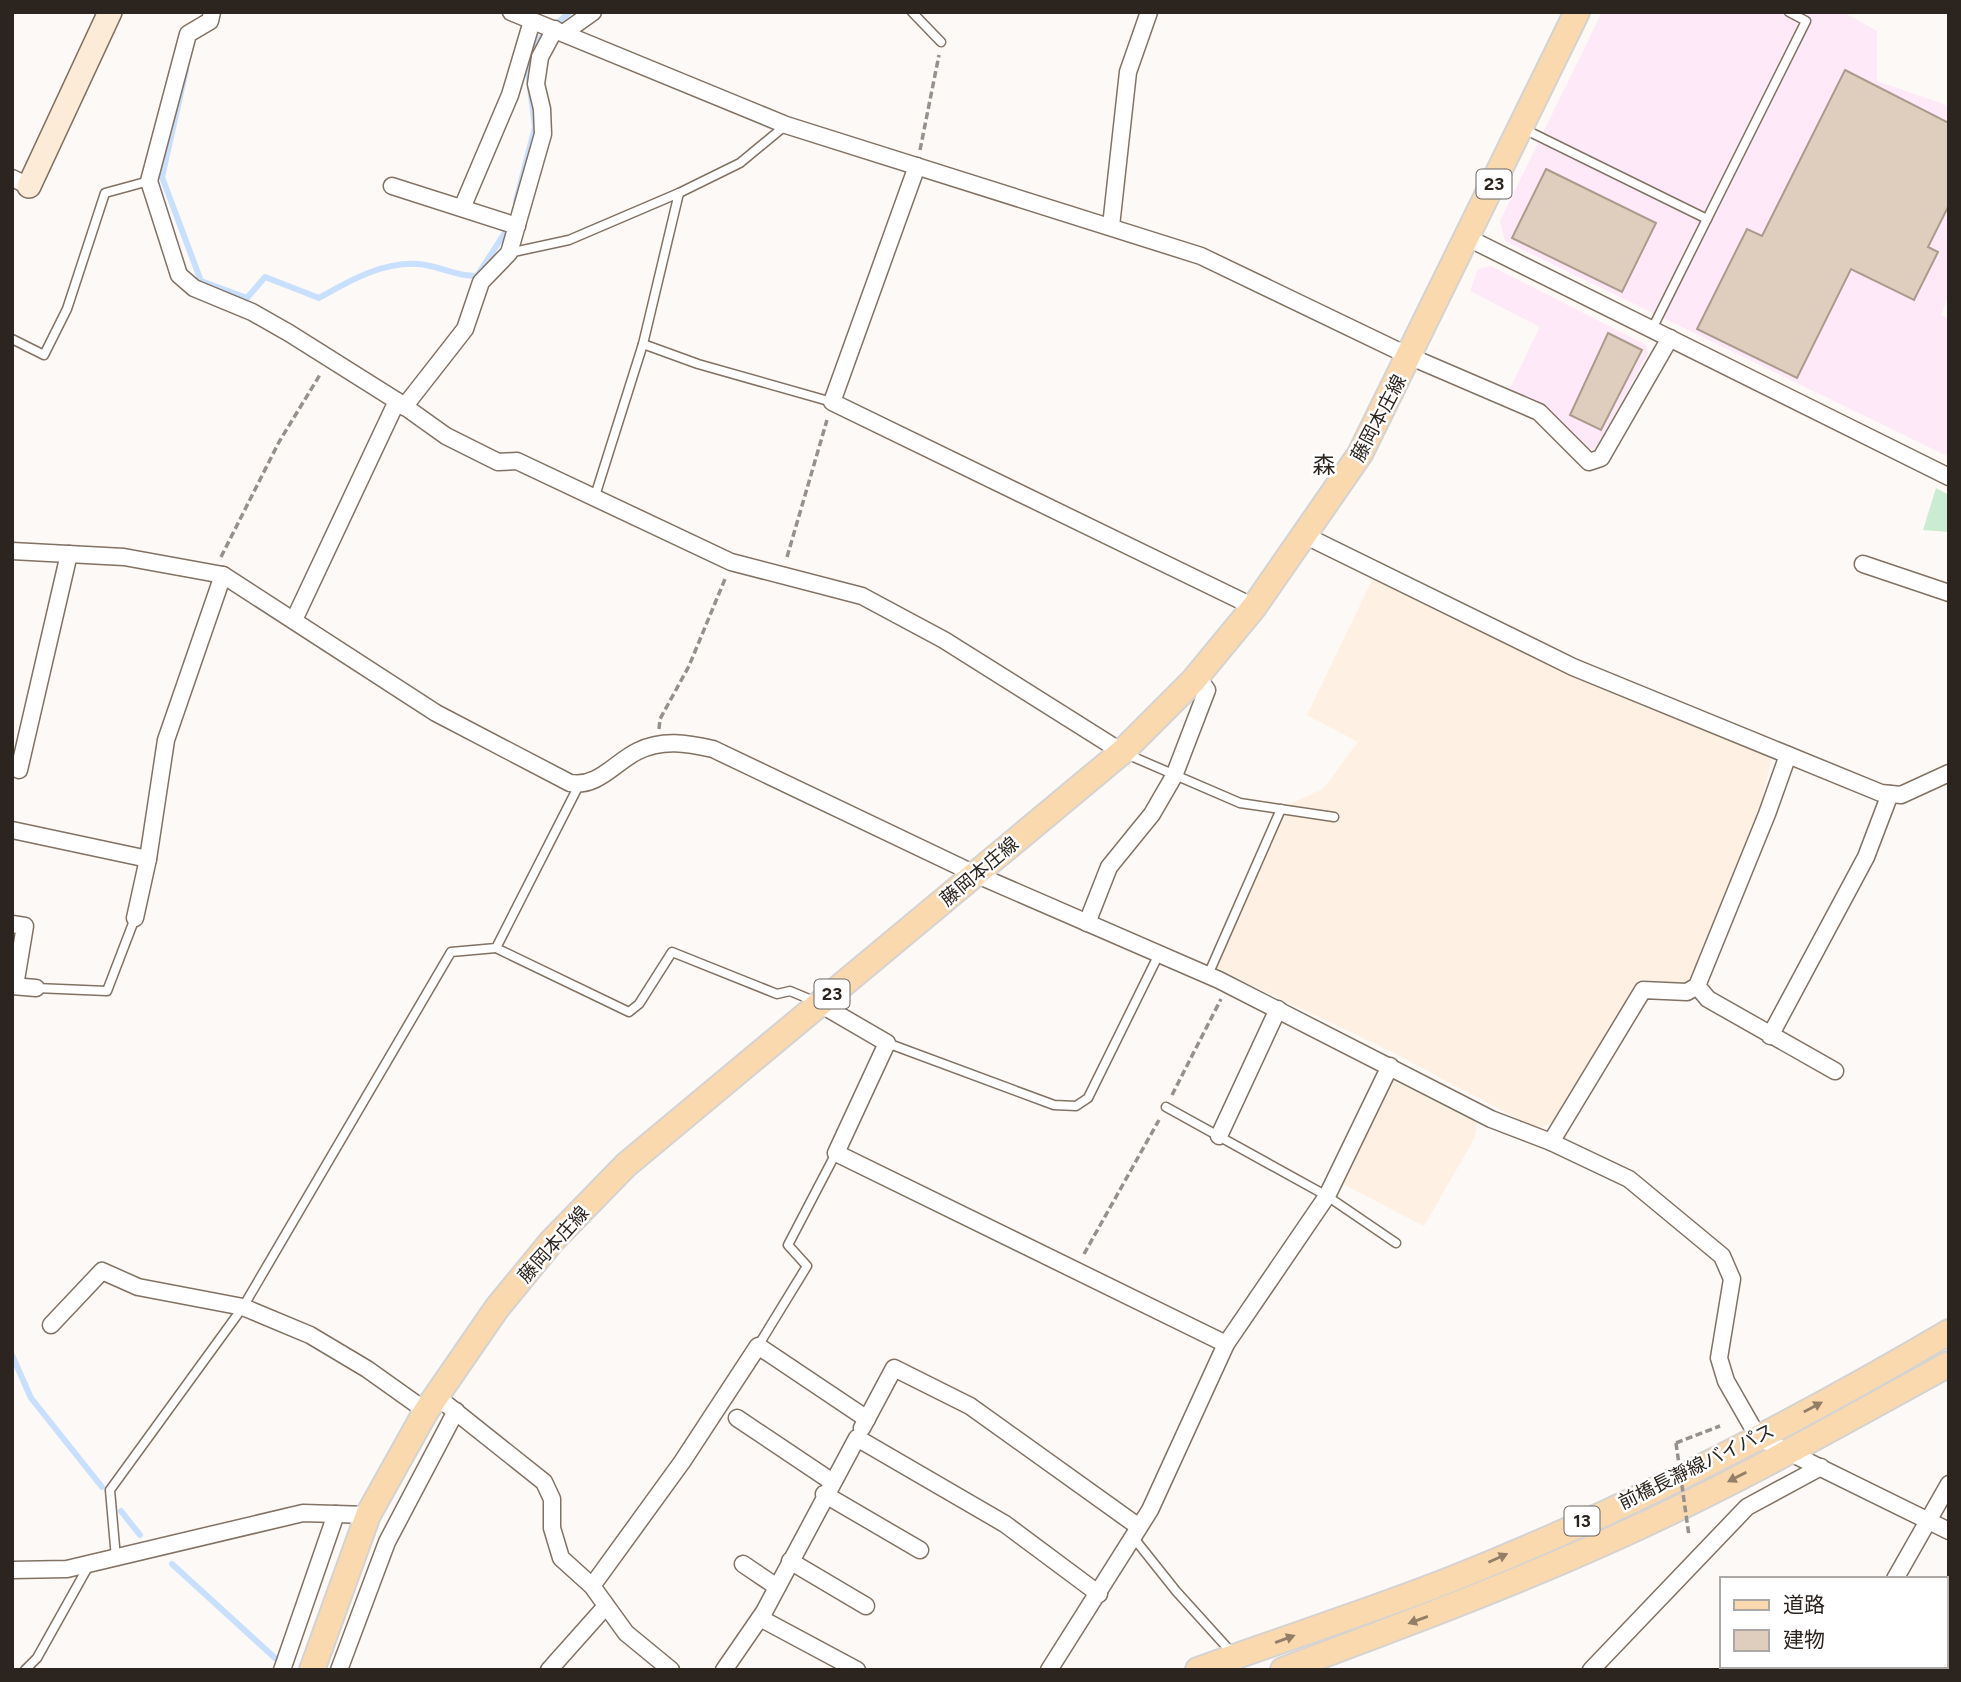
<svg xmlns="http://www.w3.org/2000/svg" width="1961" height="1682" font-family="Figtree,'Noto Sans JP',sans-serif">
	<rect width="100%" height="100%" fill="#fdf9f6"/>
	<g fill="#fee9f8">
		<path d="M1602,12H1843L1877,31V81L1949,106V295L1941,315L1949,318V457L1505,241L1500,221Z"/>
		<path d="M1491,266L1646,345L1648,353L1596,449H1586L1540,406L1509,390L1540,327L1470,291L1478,269Z"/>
	</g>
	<g fill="#fef0e2">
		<path d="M1375,574L1772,756L1761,803L1690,985L1640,979L1556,1121L1537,1129L1388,1050L1216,968L1287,805L1323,789L1358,742L1307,715Z"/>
		<path d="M1390,1079L1477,1122L1475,1137L1424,1226L1341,1183Z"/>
	</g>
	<path fill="#caecd2" d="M1936,488L1949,495V532L1923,530Z"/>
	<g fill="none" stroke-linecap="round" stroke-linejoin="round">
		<g stroke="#c8dffe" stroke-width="6">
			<path d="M186,70L162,177L201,281L247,298L265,277L319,298C349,281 381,262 418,264C438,265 456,277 477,276L510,225"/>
			<path d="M516,201L535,127L528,72L540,38L570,12"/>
			<path d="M12,1355L31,1398L102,1487"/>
			<path d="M121,1511L140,1535"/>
			<path d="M172,1564L275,1658"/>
		</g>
	</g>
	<g fill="#dfcebe" stroke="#ab9b8c" stroke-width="2">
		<path d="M1845,70L1949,123V205L1928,247L1938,252L1914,300L1851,269L1797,378L1697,329L1747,229L1762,236Z"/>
		<path d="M1546,169L1656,223L1622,292L1512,238Z"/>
		<path d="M1608,333L1642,350L1601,430L1570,415Z"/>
	</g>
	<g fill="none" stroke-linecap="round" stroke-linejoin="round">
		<defs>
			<g id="lane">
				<path d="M912,12L941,42"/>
				<path d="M1524,129L1707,219"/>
				<path d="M509,253L569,240L679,193L740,163L786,125"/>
				<path d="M1652,329L1806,21L1789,12"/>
				<path d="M12,339L44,355L67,309L105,193L149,181"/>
				<path d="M643,344L698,364L832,402"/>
				<path d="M595,496L643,344L679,193"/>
				<path d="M1124,753L1240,803L1334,817"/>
				<path d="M496,948L629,1012L639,1004L672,952L777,994L790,991L814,1001"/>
				<path d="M1208,975L1281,809"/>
				<path d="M36,988L107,991L135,918"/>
				<path d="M887,1043L1054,1105L1076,1106L1088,1098L1159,954"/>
				<path d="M1166,1107L1327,1196L1396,1243"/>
				<path d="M758,1346L807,1266L788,1245L836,1153"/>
				<path d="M1133,1537L1176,1591L1233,1654"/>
				<path d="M116,1558L110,1490L243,1307L451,952L496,948L579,785"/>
				<path d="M25,1670L37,1658L89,1565"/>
			</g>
			<g id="street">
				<path d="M212,12L210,21L188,34L149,181L179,275L194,288L252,312L289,333L397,401L446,436L498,462L517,461L731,562L862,596L944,640L1122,752"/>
				<path d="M511,12L786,125L1201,256L1411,357L1539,412L1589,462L1601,458L1670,338"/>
				<path d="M565,32L593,12"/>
				<path d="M917,166L832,402L1254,607"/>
				<path d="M12,178L29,186"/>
				<path d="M392,186L517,226"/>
				<path d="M462,208L510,95L532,21"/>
				<path d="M1111,226L1128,72L1149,12"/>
				<path d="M1468,238L1949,477"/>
				<path d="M404,407L465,329L481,282L509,253L543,134L542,109L536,84L540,57L555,29"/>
				<path d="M1304,535L1573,667L1881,793L1901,795L1949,773"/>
				<path d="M12,551L124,557L223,575L436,713L570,783C598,788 615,762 638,751C662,739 687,743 713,749L975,874L1219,980L1491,1119L1551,1142L1629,1179L1722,1256L1732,1279L1719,1358L1726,1381L1758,1437L1949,1531"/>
				<path d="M1863,564L1949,593"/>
				<path d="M294,620L397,401"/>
				<path d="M19,770L69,554"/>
				<path d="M12,830L148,859"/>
				<path d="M135,918L148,859L166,740L223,575"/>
				<path d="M1087,923L1109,867L1152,814L1174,776L1207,690L1197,676"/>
				<path d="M12,924L25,926L15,986"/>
				<path d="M12,986L36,988"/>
				<path d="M1697,986L1708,999L1835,1071"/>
				<path d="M820,1004L887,1043L836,1153L1226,1344"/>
				<path d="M1770,1036L1866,857L1890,794"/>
				<path d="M1219,1136L1278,1009"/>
				<path d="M1551,1142L1643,990L1687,992L1697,986L1767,814L1788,755"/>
				<path d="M51,1325L102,1271L138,1287L243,1307L310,1335L367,1369L426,1411"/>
				<path d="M436,1396L544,1482L552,1499V1528L561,1558L592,1586L626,1633L671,1670"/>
				<path d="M737,1418L831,1481"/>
				<path d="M862,1428L894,1368L970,1406L1139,1527"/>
				<path d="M824,1494L920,1550"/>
				<path d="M790,1561L866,1606"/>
				<path d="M743,1564L777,1587"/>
				<path d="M12,1570L67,1569L303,1513L368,1515"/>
				<path d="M1895,1579L1949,1484"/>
				<path d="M592,1586L682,1462L758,1346L867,1419"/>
				<path d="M760,1618L857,1670"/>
				<path d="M282,1670L336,1514"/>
				<path d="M339,1670L387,1542L456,1411"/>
				<path d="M549,1670L606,1606"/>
				<path d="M724,1670L764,1612L857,1438L1005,1524L1099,1594"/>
				<path d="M1049,1670L1150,1510L1226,1344L1327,1196L1390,1066"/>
				<path d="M1591,1670L1747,1507L1821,1467"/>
				<path d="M1836,1670L1838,1666"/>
			</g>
			<path id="secondary" d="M29,186L110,12"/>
			<g id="primary">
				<path d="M312,1670L368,1515L426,1411L497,1308L552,1241L626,1165L1122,752L1193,681L1254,607L1360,454L1577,12"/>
				<path d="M1198,1670C1280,1640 1365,1613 1447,1581C1617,1514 1791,1425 1949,1332"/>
				<path d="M1283,1670C1396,1628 1509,1586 1619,1536C1732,1485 1840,1424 1949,1364"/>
			</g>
		</defs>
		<use href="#lane" stroke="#817263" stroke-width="11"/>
		<use href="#street" stroke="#817263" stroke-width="19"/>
		<use href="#secondary" stroke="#817263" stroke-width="26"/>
		<use href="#primary" stroke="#d5d3d2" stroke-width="28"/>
		<g stroke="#96918c" stroke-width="3.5" stroke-dasharray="7 3.5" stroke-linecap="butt">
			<path d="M920,150L939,55"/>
			<path d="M221,557L279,442L321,373"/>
			<path d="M787,557L827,420"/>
			<path d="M659,729L660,719L689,666L725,579"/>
			<path d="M1172,1095L1221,999"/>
			<path d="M1084,1254L1159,1120"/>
			<path d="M1676,1443L1720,1426"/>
		</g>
		<use href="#lane" stroke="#fff" stroke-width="8"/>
		<use href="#street" stroke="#fff" stroke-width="16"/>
		<use href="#secondary" stroke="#fcecd7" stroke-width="23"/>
		<use href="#primary" stroke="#fad9af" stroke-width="24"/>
		<path stroke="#96918c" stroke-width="3.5" stroke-dasharray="7 3.5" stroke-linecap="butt" d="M1676,1443L1689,1536"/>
	</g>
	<defs><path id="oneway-solid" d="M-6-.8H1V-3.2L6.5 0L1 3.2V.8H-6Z" transform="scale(1.75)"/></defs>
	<g fill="#937f67">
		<use href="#oneway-solid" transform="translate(1813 1407) rotate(-28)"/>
		<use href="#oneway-solid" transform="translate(1737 1477) rotate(153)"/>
		<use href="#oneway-solid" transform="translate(1498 1558) rotate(-24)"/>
		<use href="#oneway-solid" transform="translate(1418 1620) rotate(160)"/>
		<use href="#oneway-solid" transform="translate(1285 1639) rotate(-20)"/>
	</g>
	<g text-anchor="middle" stroke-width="5" stroke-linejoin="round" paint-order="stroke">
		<g fill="#fff" stroke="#6b6662" stroke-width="2">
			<rect x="1476.5" y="169.5" width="35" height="29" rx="5"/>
			<rect x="814.5" y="979.5" width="35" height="29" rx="5"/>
			<rect x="1564.5" y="1506.5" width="35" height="29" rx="5"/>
		</g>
		<g font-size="18" font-weight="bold" fill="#2c251f">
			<text x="1494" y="190">23</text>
			<text x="832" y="1000">23</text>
			<text x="1582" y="1527">13</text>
		</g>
		<g font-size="19" fill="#2c251f" stroke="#fff">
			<text transform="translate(1378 418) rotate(-62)" y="7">藤岡本庄線</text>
			<text transform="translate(979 871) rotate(-40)" y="7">藤岡本庄線</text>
			<text transform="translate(553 1244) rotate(-48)" y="7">藤岡本庄線</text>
			<text transform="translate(1696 1466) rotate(-26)" y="7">前橋長瀞線バイパス</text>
		</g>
		<g font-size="23" fill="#2c251f" stroke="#fff">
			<text x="1324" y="473">森</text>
		</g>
	</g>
	<rect width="1961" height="1682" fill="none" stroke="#2c251f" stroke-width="28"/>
	<rect x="1720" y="1577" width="228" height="91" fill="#ffffff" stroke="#aba8a5" stroke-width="2"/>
	<rect x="1734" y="1600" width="35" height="10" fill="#fad9af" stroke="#aba8a5" stroke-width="2"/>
	<text x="1783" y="1612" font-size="21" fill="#2c251f">道路</text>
	<rect x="1734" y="1630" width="35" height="21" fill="#dfcebe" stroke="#aba8a5" stroke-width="2"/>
	<text x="1783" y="1647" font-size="21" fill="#2c251f">建物</text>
</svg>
